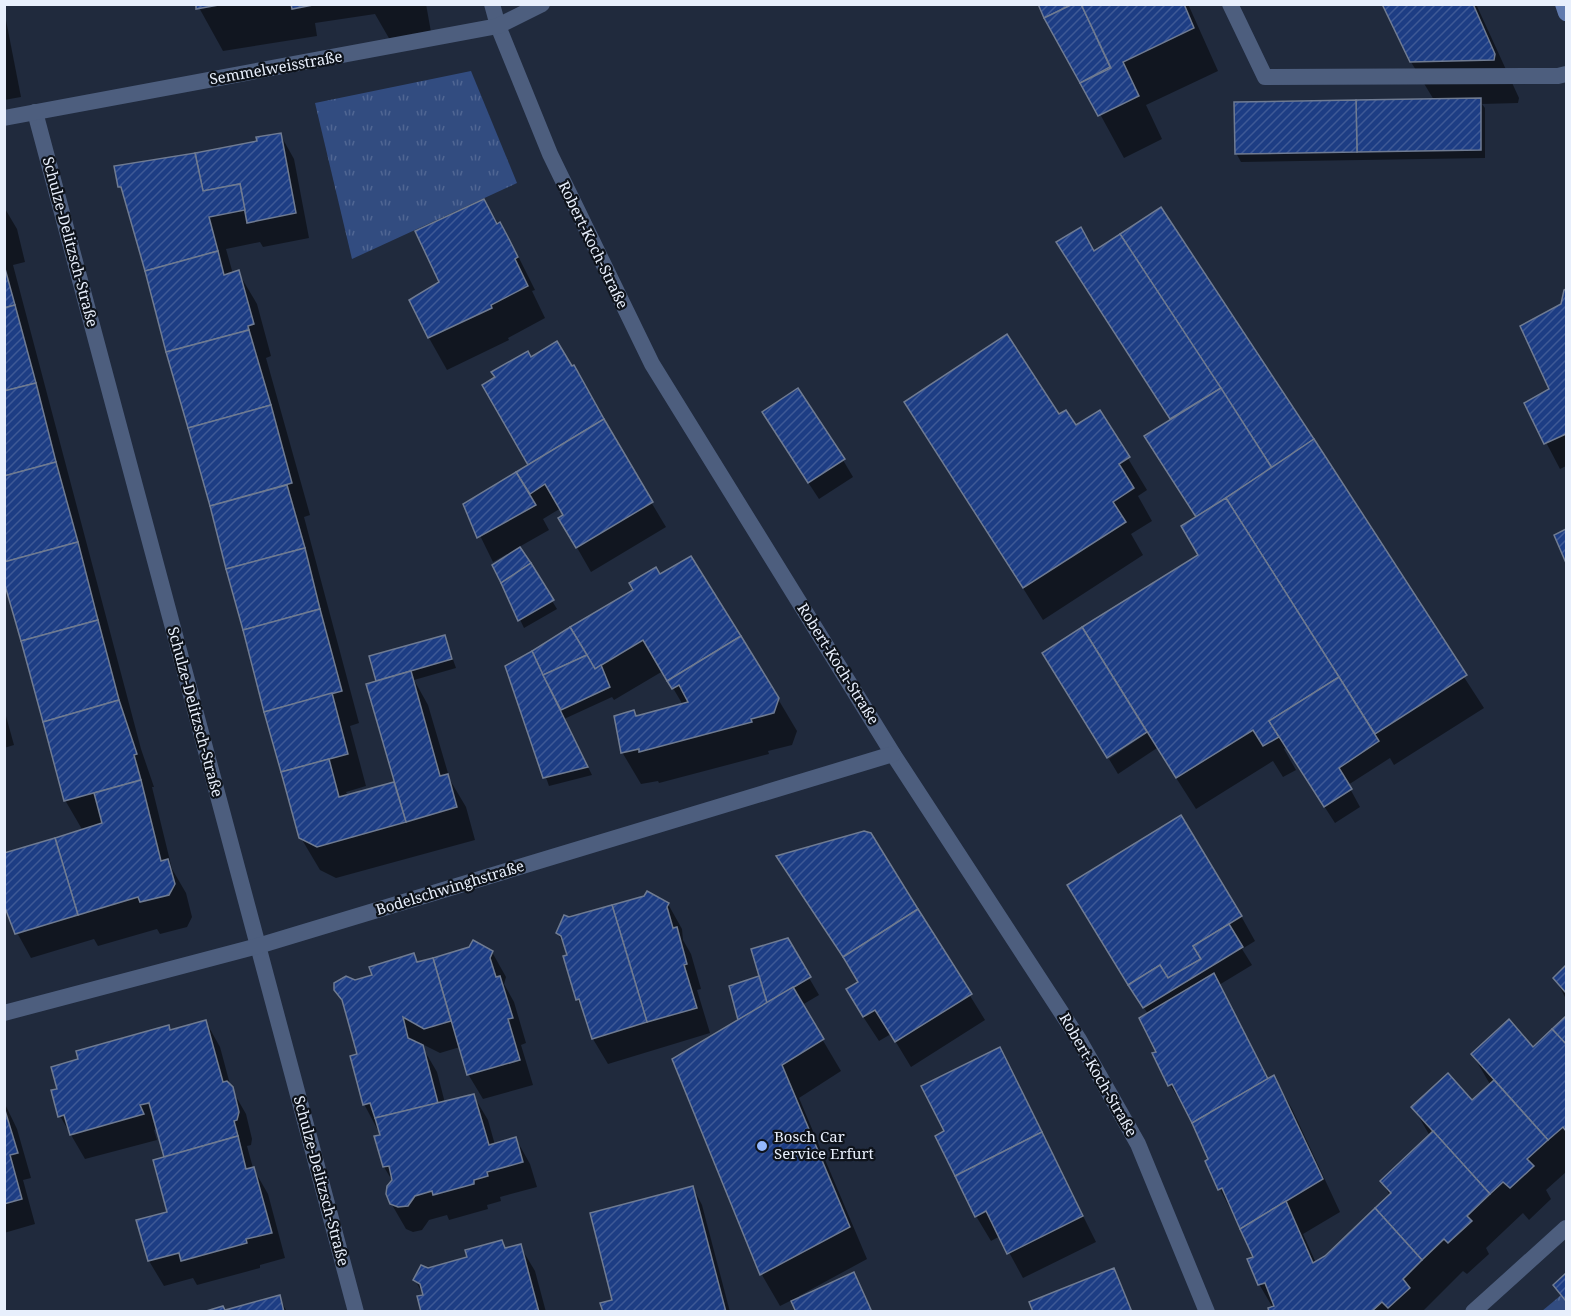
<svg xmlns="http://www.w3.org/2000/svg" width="1571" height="1316" font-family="'Noto Serif',serif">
	<defs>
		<pattern id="park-tufts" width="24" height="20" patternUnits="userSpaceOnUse" patternTransform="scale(1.5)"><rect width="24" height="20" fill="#324c80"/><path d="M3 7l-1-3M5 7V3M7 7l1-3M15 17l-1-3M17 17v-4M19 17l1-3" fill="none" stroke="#506693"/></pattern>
		<pattern id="building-hatch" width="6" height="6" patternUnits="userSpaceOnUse" patternTransform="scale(1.5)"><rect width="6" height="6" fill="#1d3d84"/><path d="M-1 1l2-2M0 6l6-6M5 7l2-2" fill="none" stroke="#3e5996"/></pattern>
	</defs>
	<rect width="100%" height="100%" fill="#202a3d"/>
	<g fill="url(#park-tufts)">
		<path d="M471,71L517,183L352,259L315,103Z"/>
		<path d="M1566,1291V1311H1542Z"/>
	</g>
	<g fill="#0007">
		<path d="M197,4H426L431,32L390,40L375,14L315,23L317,36L223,51Z"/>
		<path d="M1040,4H1188L1218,71L1146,105L1162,139L1124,158Z"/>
		<path d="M1384,4H1476L1519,98L1518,103L1482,104L1485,108V158L1241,162L1236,153L1434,100L1411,62Z"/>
		<path d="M4,10L21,97L4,100Z"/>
		<path d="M280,134L294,159L309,238L263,247L260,242L226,249L233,274L238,272L257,304L271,356L266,358L310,515L304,517L359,723L350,726L366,786L346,792L348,796L396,783L378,682L371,658L445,637L456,668L414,680L428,705L450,780L466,807L475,840L336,878L320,870L301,838L116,167L259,142Z"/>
		<path d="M484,201L518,256L535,290L532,291L545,318L508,338L509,340L447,370L429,338L441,283Z"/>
		<path d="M4,207L17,229L25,262L13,265L141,749L154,787H152L172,869L186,893L192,917L187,927L160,934L157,929L98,946L94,939L31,958L4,909V855L83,831L65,800L4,576Z"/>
		<path d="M1161,209L1484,708L1394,765L1390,758L1348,785L1360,807L1335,823L1286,747L1284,749L1296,770L1283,777L1273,761L1196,809L1157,748L1118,774L1109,759L1147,733V730L1107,757L1044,653L1200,556L1196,518L1161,462L1170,420L1072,267Z"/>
		<path d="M1565,291L1566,466L1560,469L1526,404L1551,390Z"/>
		<path d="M906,402L1059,416L1075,427L1100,412L1147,490L1138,496L1152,521L1131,534L1143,555L1043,620Z"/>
		<path d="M773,429L843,460L853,477L819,499Z"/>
		<path d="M530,465L651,502L666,527L591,572L560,518L565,515L561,508L543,519L549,530L519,547L557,609L524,628L494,566L509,556L507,554L493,562L465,505Z"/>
		<path d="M660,576L778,699L797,731L792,745L768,751L769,754L659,783L658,781L641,784L622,752L636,717L683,705L663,671L614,700L612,697L564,719L592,775L549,786L507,667Z"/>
		<path d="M4,709L14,745L4,748Z"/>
		<path d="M870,834L985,1020L911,1067L891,1034L879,1041L862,1015L859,983L793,881Z"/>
		<path d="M668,904L682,929L683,940L691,954L701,989L697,990L710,1033L608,1064L593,1039L585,1013L577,999L566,948L557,933L569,919Z"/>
		<path d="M1083,911L1241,916L1255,941L1242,949L1252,965L1219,985L1269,1080L1274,1077L1292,1109L1340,1212L1303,1234L1316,1263L1326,1258L1390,1196L1382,1181L1430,1136L1413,1107L1472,1102L1491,1086L1473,1055L1533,1049L1566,1018V1172L1546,1190L1551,1199L1529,1220L1523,1213L1486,1248L1489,1254L1467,1274L1463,1271L1422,1312H1271L1273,1308L1259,1284L1255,1257L1206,1162L1210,1160L1190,1116L1170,1085L1148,1014Z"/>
		<path d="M787,940L819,995L802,1005L841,1071L799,1098L867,1259L799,1296L800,1298L854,1274L873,1312H797L792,1300L780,1306L762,1275L674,1059L740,1021L758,977Z"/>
		<path d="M470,948L492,952L506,977L504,984L514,1002L526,1043L521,1045L533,1085L483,1099L468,1074L460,1047L440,1053L420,1043L437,1072L445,1103L473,1095L488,1120L495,1145L516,1139L530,1164L537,1187L500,1197L501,1201L487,1205L488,1209L449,1220L447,1215L429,1220L422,1230L413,1232L406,1229L391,1203L393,1182L384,1167L376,1137L381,1136L364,1104L359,1055L346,1008L335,990L374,976L413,955L418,964Z"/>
		<path d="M1566,967V999L1555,978Z"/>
		<path d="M206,1022L220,1047L231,1088L246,1114L252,1139L251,1145L247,1146L253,1168L268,1194L285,1258L260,1265V1268L197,1285L193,1278L164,1286L149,1261L138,1221L169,1213L165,1158L157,1129L154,1130L157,1140L85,1159L60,1116L58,1090L80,1060L168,1026L171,1032Z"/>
		<path d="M1000,1049L1096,1242L1023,1278L1000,1236L991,1241L976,1216L946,1132Z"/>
		<path d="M4,1102L17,1129L31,1178L23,1180L35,1224L4,1233Z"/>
		<path d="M693,1188L702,1205L730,1312H604Z"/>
		<path d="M520,1246L535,1271L546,1312H423L424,1296L415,1280L428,1270Z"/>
		<path d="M1114,1270L1133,1312H1035Z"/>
		<path d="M279,1297L287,1312H216Z"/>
	</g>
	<g fill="url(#building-hatch)" stroke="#6f7b92" stroke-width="1.5">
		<path d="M196,4H224L196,9Z"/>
		<path d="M291,4H318L292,9Z"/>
		<path d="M1038,4H1073L1044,18Z"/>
		<path d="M1073,4H1081L1110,67L1080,83L1044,18Z"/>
		<path d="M1081,4H1184L1194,28L1123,62L1139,96L1098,116L1080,83L1111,68Z"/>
		<path d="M1382,4H1473L1495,54L1494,60L1410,62Z"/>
		<path d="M1481,98V150L1357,152L1356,100Z"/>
		<path d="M1356,100L1357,152L1235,154L1234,102Z"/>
		<path d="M281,133L296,213L247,223L240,184L203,191L195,153L257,141L256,137Z"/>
		<path d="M195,153L203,191L240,184L245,210L209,217L218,251L145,271L121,187H118L114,166Z"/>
		<path d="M484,199L497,224L500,222L509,239L518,257L515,259L528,286L491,305L492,308L428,338L409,300L439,282L415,231Z"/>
		<path d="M1161,207L1314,439L1272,468L1120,234Z"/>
		<path d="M1081,227L1094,251L1120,234L1221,388L1170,419L1056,242Z"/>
		<path d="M218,251L224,275L239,270L254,324L248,326L249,330L166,352L145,271Z"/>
		<path d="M4,265L15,305L4,308Z"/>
		<path d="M1566,289V434L1544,444L1524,403L1549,389L1520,326L1561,304L1564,290Z"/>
		<path d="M15,305L36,383L4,391V308Z"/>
		<path d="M249,330L271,405L188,428L166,352Z"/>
		<path d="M1007,334L1059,414L1066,410L1076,425L1100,410L1130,457L1119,464L1134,488L1113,502L1126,522L1023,588L904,402Z"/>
		<path d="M557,341L572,366L574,365L604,419L528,465L482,385L495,377L491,372L528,351L531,357Z"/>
		<path d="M36,383L56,462L4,476V391Z"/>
		<path d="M798,388L845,459L808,483L762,412Z"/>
		<path d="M1221,388L1272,468L1196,517L1144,436Z"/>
		<path d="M271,405L292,483L210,506L188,428Z"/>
		<path d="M604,419L653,502L576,548L558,518L563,515L545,484L530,494L516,472Z"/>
		<path d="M1314,439L1467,675L1375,734L1226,498Z"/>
		<path d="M56,462L78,542L4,562V476Z"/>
		<path d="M516,472L536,505L477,538L463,504Z"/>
		<path d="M287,485L305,548L226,569L210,506Z"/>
		<path d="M1226,498L1339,677L1269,721L1279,737L1263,746L1253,730L1176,778L1082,627L1198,555L1181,526Z"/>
		<path d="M1566,529V563L1554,535Z"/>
		<path d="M78,542L98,620L21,641L4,582V562Z"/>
		<path d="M520,547L531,563L501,583L492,565Z"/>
		<path d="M305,548L320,609L243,630L226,569Z"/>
		<path d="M691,556L741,636L667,681L643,640L595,669L570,627L633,590L629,583L656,567L660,574Z"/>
		<path d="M531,563L554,600L518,621L501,583Z"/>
		<path d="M320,609L342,691L264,712L243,630Z"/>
		<path d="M98,620L119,700L43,722L21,641Z"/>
		<path d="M570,627L587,655L543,675L532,651Z"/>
		<path d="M1082,627L1147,732L1107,758L1042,653Z"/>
		<path d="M445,635L452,659L376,681L369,656Z"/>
		<path d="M741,636L779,698L774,713L751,719L752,722L639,752V749L621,753L614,716L634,710L636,716L688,702L679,685L672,689L667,681Z"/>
		<path d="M532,651L543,675L588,767L543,778L505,666Z"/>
		<path d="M587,655L595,669L601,665L610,687L561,710L543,675Z"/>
		<path d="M411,671L440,776L448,774L457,807L406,822L366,684Z"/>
		<path d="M1339,677L1379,741L1339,768L1352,789L1324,807L1269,721Z"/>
		<path d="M332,693L348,754L281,772L264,712Z"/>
		<path d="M119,700L137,754L134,755L141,780L64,801L43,722Z"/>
		<path d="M329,759L339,797L394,782L406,822L317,847L299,838L281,772Z"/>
		<path d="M141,780L161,861L168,859L175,884L169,895L140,902L138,897L78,915L55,838L102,823L94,793Z"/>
		<path d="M1181,815L1242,916L1193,946L1201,959L1168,978L1160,965L1128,985L1067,885Z"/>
		<path d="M864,831L871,833L918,909L843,957L776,856Z"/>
		<path d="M55,838L78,915L15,934L4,905V853Z"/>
		<path d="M647,891L669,903L667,907L673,928L677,927L687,964L684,965L697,1008L647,1022L612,905L644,896Z"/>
		<path d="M612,905L647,1022L592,1039L579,999L576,1000L563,956L567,955L561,936L556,933L564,915L569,917Z"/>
		<path d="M918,909L972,994L895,1042L875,1010L863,1017L846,989L858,982L843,957Z"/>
		<path d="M1229,924L1243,947L1143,1008L1128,985L1160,965L1168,978L1201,959L1193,946Z"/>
		<path d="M788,938L811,977L767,1003L751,949Z"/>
		<path d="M473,940L493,951L490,958L496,977L500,976L513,1018L508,1019L520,1060L467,1075L433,958L469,947Z"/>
		<path d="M414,953L417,962L433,958L451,1021L424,1029L403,1017L408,1038L423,1045L438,1103L375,1118L370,1103L363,1105L350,1056L357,1054L342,1000L334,990V983L346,976L355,980L372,975L369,967Z"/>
		<path d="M1566,965V993L1553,978Z"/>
		<path d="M1214,973L1268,1079L1192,1123L1172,1084L1168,1086L1152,1053L1156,1052L1139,1018Z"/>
		<path d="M759,976L767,1003L738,1020L729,986Z"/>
		<path d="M793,987L824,1039L782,1065L850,1227L760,1275L672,1059Z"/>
		<path d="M1566,1016V1044L1552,1029Z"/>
		<path d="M1509,1019L1533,1047L1552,1029L1566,1044V1131L1563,1127L1548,1140L1471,1054Z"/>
		<path d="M206,1020L223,1082L227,1081L233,1087L239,1112L237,1120L234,1121L238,1136L164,1157L149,1103L140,1105L144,1114L70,1135L64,1115L58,1117L51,1090L57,1089L51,1067L78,1059L76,1051L169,1025L170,1030Z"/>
		<path d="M1000,1047L1042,1132L955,1176L935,1136L944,1131L921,1086Z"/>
		<path d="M1448,1073L1472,1100L1494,1080L1548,1140L1527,1159L1534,1166L1510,1188L1503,1182L1490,1194L1411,1107Z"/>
		<path d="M1274,1075L1323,1179L1240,1229L1222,1188L1218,1190L1205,1161L1208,1159L1192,1123Z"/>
		<path d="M474,1094L489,1145L516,1137L523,1162L487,1172L488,1176L474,1180V1184L433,1195L432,1191L415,1196L408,1206L398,1207L390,1204L386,1194L387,1186L392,1180L389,1166L383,1167L374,1136L380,1135L375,1118Z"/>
		<path d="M4,1107L18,1153L10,1155L22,1199L4,1204Z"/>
		<path d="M1433,1131L1490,1194L1467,1216L1472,1221L1448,1243L1444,1239L1422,1260L1375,1208L1391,1193L1380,1181Z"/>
		<path d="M1042,1132L1083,1216L1007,1254L986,1211L975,1217L955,1176Z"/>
		<path d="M238,1136L246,1169L254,1167L272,1233L246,1239L247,1243L181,1261L179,1253L148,1261L136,1220L167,1212L153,1160Z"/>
		<path d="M693,1186L726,1312H603L600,1303L612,1300L590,1213Z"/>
		<path d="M1286,1201L1313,1263L1325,1256L1375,1208L1422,1260L1403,1279L1410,1288L1388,1308L1382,1302L1371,1312H1269L1268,1308L1274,1306L1265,1283L1258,1285L1247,1259L1253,1257L1240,1229Z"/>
		<path d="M502,1240L505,1248L521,1244L539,1312H421L417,1296L423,1295L420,1284L413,1280L421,1265L428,1268L467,1257L465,1250Z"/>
		<path d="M1114,1268L1132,1312H1033L1029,1302Z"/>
		<path d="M854,1272L872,1312H796L791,1301Z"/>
		<path d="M1566,1273V1299L1565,1300L1553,1285Z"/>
		<path d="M280,1295L284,1312H203L223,1306L225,1310Z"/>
	</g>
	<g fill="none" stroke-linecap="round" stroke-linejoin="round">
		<path stroke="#4d5e7e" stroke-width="16" d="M1230,4L1265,77L1558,76L1566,74"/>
		<g stroke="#4d5e7e" stroke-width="16">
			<path d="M492,4L498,26L550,154L652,364L893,754L1078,1038L1138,1144L1207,1312"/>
			<path d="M35,112L356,1312"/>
			<path d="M4,118L498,26L542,4"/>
			<path d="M4,1013L258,946L893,754"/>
			<path d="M1473,1312L1566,1228"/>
		</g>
		<path stroke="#607aae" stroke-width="16" d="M1563,4L1566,13"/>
	</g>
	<circle fill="#93b7fd" stroke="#0e131b" stroke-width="2" cx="762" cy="1146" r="6"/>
	<g text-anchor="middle" stroke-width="4.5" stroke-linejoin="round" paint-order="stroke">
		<g font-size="15" fill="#e8effc" stroke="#0e131b">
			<text transform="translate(276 68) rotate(-10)" y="5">Semmelweisstraße</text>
			<text transform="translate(70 242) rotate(75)" y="5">Schulze-Delitzsch-Straße</text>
			<text transform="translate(593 245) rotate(64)" y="5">Robert-Koch-Straße</text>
			<text transform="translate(838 664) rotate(58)" y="5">Robert-Koch-Straße</text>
			<text transform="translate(195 712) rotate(75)" y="5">Schulze-Delitzsch-Straße</text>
			<text transform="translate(450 888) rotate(-17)" y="5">Bodelschwinghstraße</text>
			<text transform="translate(1098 1075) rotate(60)" y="5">Robert-Koch-Straße</text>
			<text transform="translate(321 1181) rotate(75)" y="5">Schulze-Delitzsch-Straße</text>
		</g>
		<g font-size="15" fill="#e8effc" stroke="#0e131b" text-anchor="start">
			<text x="774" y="1142">Bosch Car<tspan x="774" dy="17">Service Erfurt</tspan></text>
		</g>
	</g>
	<rect width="1571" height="1316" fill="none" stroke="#e8effc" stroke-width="12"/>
</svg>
